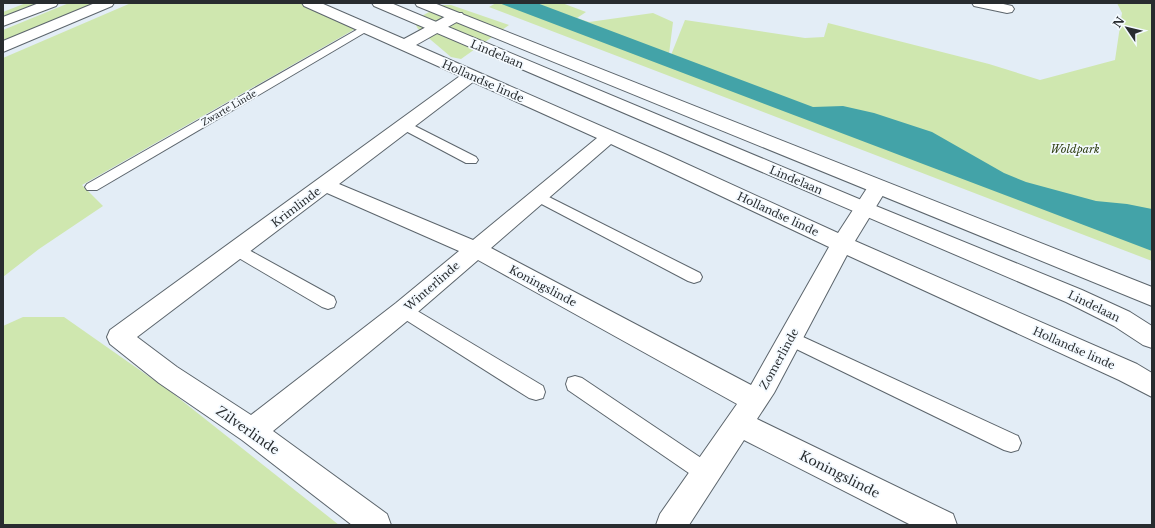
<svg xmlns="http://www.w3.org/2000/svg" width="1155" height="528" font-family="'Libre Baskerville',serif">
	<rect width="100%" height="100%" fill="#e3edf6"/>
	<g fill="#cfe7af">
		<path d="M26,3H43L3,19V12Z"/>
		<path d="M69,3H99L3,43V30Z"/>
		<path d="M131,3H300L355,29L82,185L103,206L39,249L3,277V58Z"/>
		<path d="M496,3H530L551,9L537,3H562L586,12L577,18L589,22L653,13L673,22L669,54L671,55L685,20L805,38L824,37L828,23L989,64L1040,80L1115,60L1122,13L1117,3H1152V261L489,7Z"/>
		<path d="M442,5H451L509,25L461,59L451,57L418,29L415,23L418,18Z"/>
		<path d="M23,317H64L171,392L339,525H3V326Z"/>
	</g>
	<path fill="#43a3a8" d="M499,3H537L813,107L843,106L874,113L932,132L1004,173L1026,182L1096,201L1127,204L1152,209V251Z"/>
	<g fill="none" stroke-linecap="round" stroke-linejoin="round">
		<defs>
			<g id="lane">
				<path d="M365,25L369,26L370,28L369,30L97,190H87L85,187L87,184Z"/>
				<path d="M405,121L476,157L478,160L476,163H466L400,128L399,125L400,122Z"/>
				<path d="M537,191L700,273L702,277L700,281L694,283L688,281L532,199L530,196L532,193Z"/>
				<path d="M238,244L334,297L336,302L334,307L328,309L322,307L232,254L230,250L232,246Z"/>
				<path d="M404,303L543,386L545,392L543,398L536,400L529,398L398,315L395,310L398,305Z"/>
				<path d="M790,331L1018,436L1021,443L1018,450L1011,452L1004,450L784,343L781,338L784,333Z"/>
				<path d="M575,376L582,378L713,466L716,473L713,480L706,483L699,480L568,390L566,384L568,378Z"/>
			</g>
			<g id="street">
				<path d="M95,3H114L112,6L3,52V41Z"/>
				<path d="M302,3H321L404,39L452,13H462L464,16L462,19L416,45L667,155L838,233L871,182L878,181L885,182L888,187L855,241L1137,364L1152,373V397L1119,380L847,255L774,393L757,419L953,514L957,525H911L744,440L689,525H656L660,514L737,404L478,260L412,317L273,431L387,514L391,525H352L242,440L159,383L110,344L107,337L110,330L460,76L304,6ZM473,82L597,138L473,240L339,184ZM611,144L829,247L751,385L491,248ZM327,193L459,251L396,303L251,415L177,367L137,337Z"/>
				<path d="M972,3H999L1012,6L1014,9L1012,12L1007,13L974,6Z"/>
			</g>
			<g id="secondary">
				<path d="M39,3H58L56,6L3,26V17Z"/>
				<path d="M372,3H391L871,204L1082,290L1130,312L1152,326V348L1143,345L1114,326L1066,302L374,6Z"/>
				<path d="M415,3H434L1152,287V306L417,6Z"/>
			</g>
		</defs>
		<use href="#lane" stroke="#5c656c" stroke-width="2"/>
		<use href="#street" stroke="#5c656c" stroke-width="2"/>
		<use href="#secondary" stroke="#5c656c" stroke-width="2"/>
		<use href="#lane" fill="#fff" fill-rule="evenodd"/>
		<use href="#street" fill="#fff" fill-rule="evenodd"/>
		<use href="#secondary" fill="#fff" fill-rule="evenodd"/>
	</g>
	<g text-anchor="middle" stroke-width="3.5" stroke-linejoin="round" paint-order="stroke">
		<g font-size="9" fill="#282c2f" stroke="#f4faff">
			<text transform="translate(229 108) rotate(-30)" y="3">Zwarte Linde</text>
		</g>
		<g font-size="11" fill="#282c2f" stroke="#f4faff">
			<text transform="translate(497 54) rotate(23)" y="4">Lindelaan</text>
			<text transform="translate(483 81) rotate(24)" y="4">Hollandse linde</text>
			<text transform="translate(796 180) rotate(23)" y="4">Lindelaan</text>
			<text transform="translate(296 207) rotate(-37)" y="4">Krimlinde</text>
			<text transform="translate(778 214) rotate(25)" y="4">Hollandse linde</text>
			<text transform="translate(432 286) rotate(-41)" y="4">Winterlinde</text>
			<text transform="translate(543 286) rotate(28)" y="4">Koningslinde</text>
			<text transform="translate(1094 306) rotate(26)" y="4">Lindelaan</text>
			<text transform="translate(1074 348) rotate(24)" y="4">Hollandse linde</text>
			<text transform="translate(779 359) rotate(-61)" y="4">Zomerlinde</text>
		</g>
		<g font-size="11" font-style="italic" fill="#314114" stroke="#f4faff">
			<text x="1075" y="153">Woldpark</text>
		</g>
		<g font-size="13" fill="#282c2f" stroke="#f4faff">
			<text transform="translate(248 430) rotate(35)" y="5">Zilverlinde</text>
			<text transform="translate(840 474) rotate(27)" y="5">Koningslinde</text>
		</g>
	</g>
	<rect width="1155" height="528" fill="none" stroke="#282c2f" stroke-width="8"/>
	<g transform="translate(1127 28) rotate(305)" stroke="#f4faff" stroke-width="3" paint-order="stroke">
	<path d="M0-3L7 15L0 10L-7 15Z" fill="#282c2f"/>
	<text y="-6" font-size="11" font-weight="bold" text-anchor="middle" fill="#282c2f">N</text>
	</g>
</svg>
